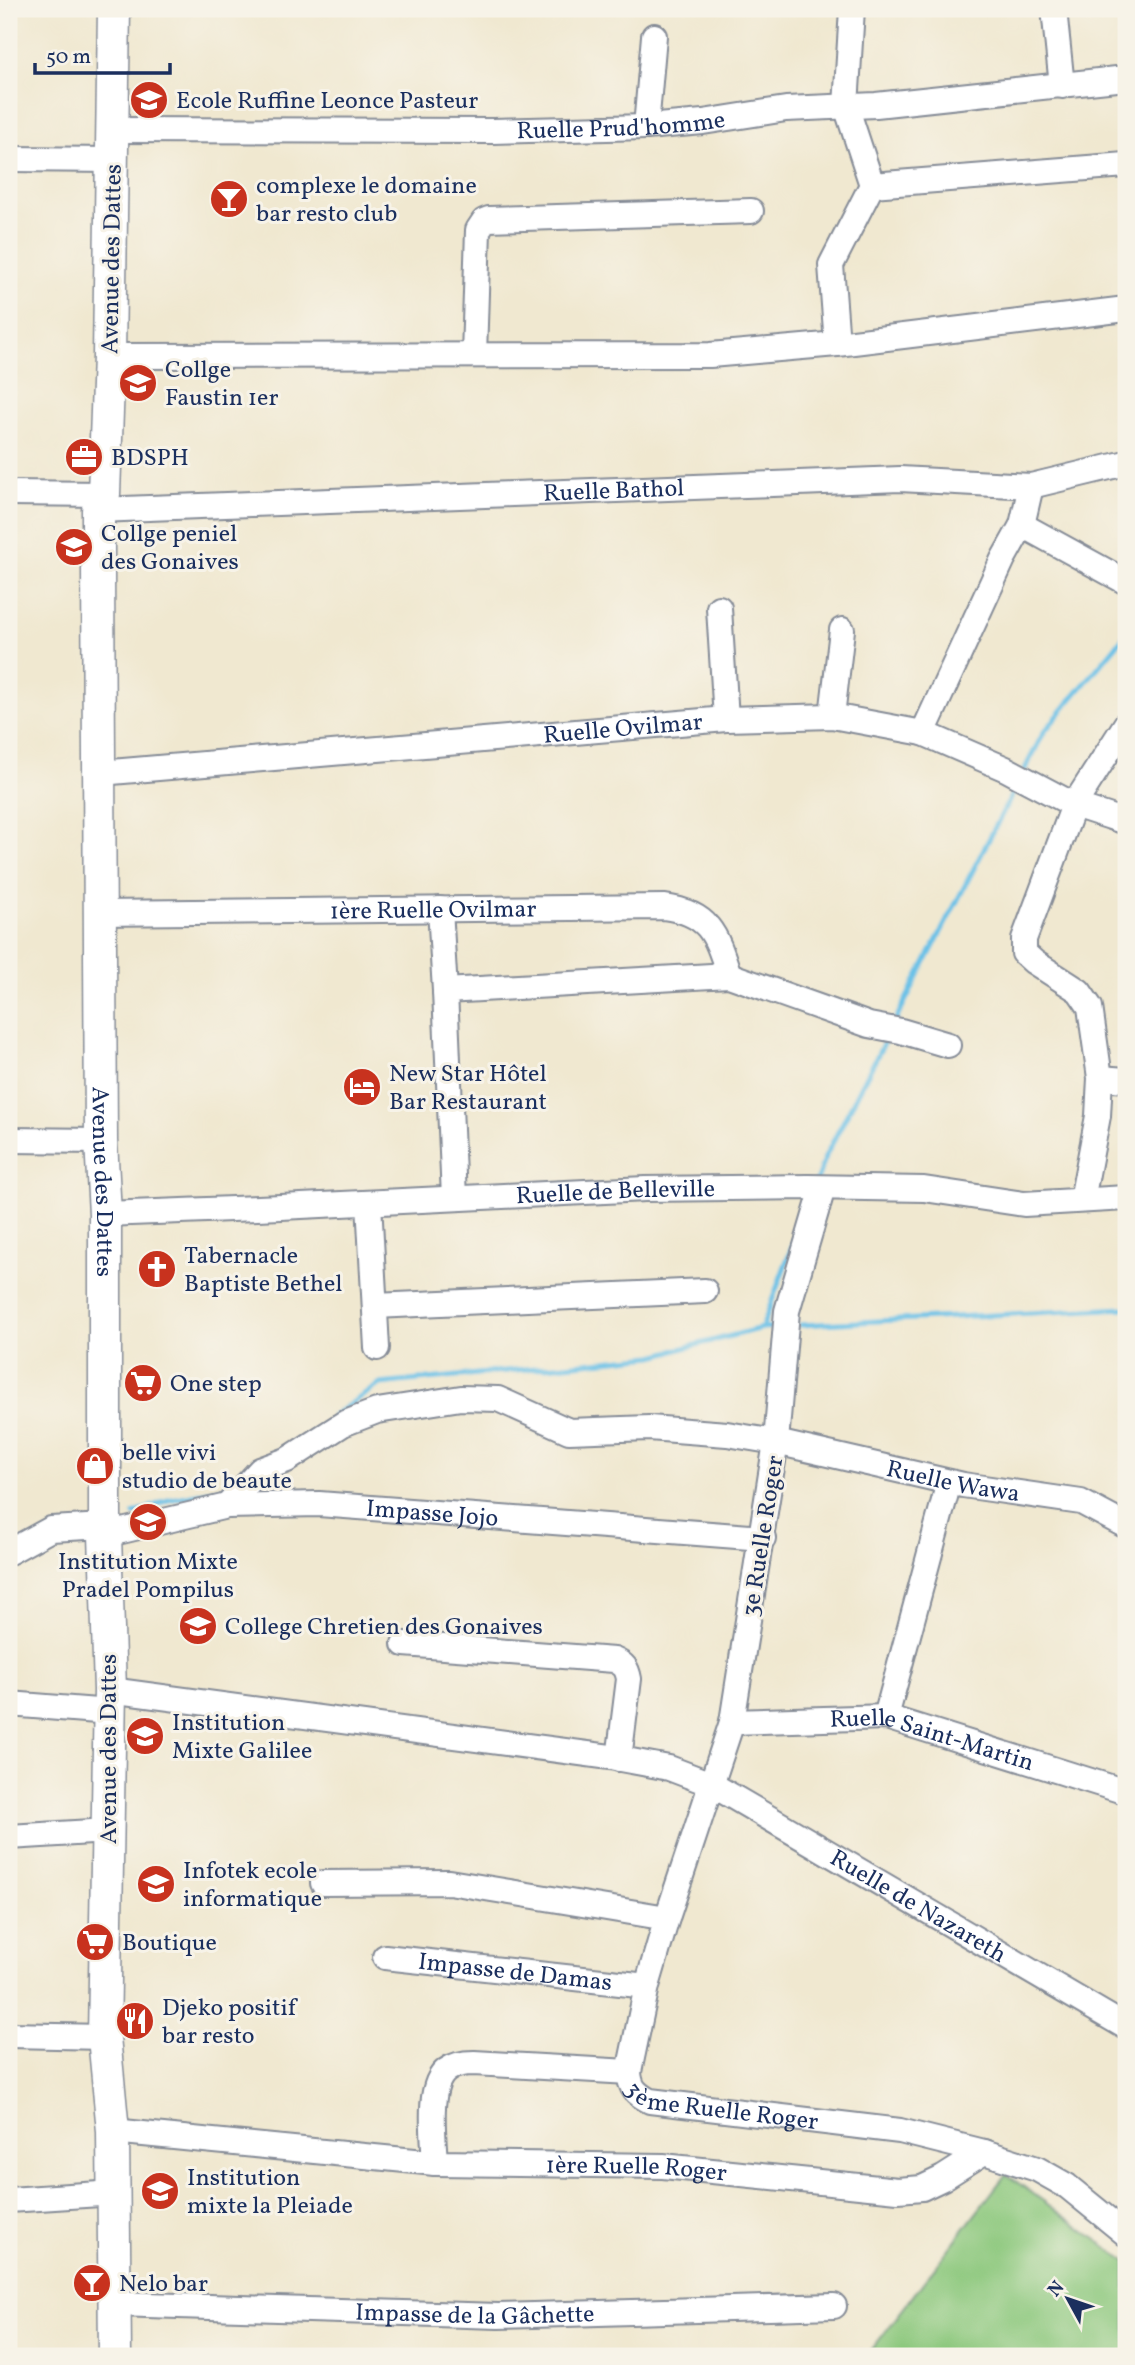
<svg xmlns="http://www.w3.org/2000/svg" width="1135" height="2365" font-family="Vollkorn,serif">
	<rect width="100%" height="100%" fill="#f7f3e8"/>
	<filter id="ink" filterUnits="userSpaceOnUse"><feTurbulence type="fractalNoise" baseFrequency=".0143" numOctaves="2"/><feDisplacementMap in="SourceGraphic" scale="14" xChannelSelector="R" yChannelSelector="G"/><feConvolveMatrix kernelMatrix="1 2 1 2 8 2 1 2 1" color-interpolation-filters="sRGB"/></filter>
	<filter id="wash" filterUnits="userSpaceOnUse"><feTurbulence type="fractalNoise" baseFrequency=".00686" numOctaves="4" result="noise"/><feDisplacementMap in="SourceGraphic" scale="28" xChannelSelector="R" yChannelSelector="G"/><feGaussianBlur stdDeviation="1.57" result="paint"/><feColorMatrix in="noise" values="0 0 0 0 0 0 0 0 0 0 0 0 0 0 0 0 0 1.4 0 .05"/><feComposite in="paint" operator="in"/></filter>
	<g filter="url(#wash)">
		<rect width="100%" height="100%" fill="#f0e8d0"/>
		<path fill="#8cc87d" stroke="#547c6e" stroke-width="2" d="M1006,2174L1126,2261V2356H867Z"/>
		<g fill="none" stroke-linecap="round" stroke-linejoin="round">
			<g stroke="#6ac1e7" stroke-width="5">
				<path d="M1024,771L1044,732L1126,634"/>
				<path d="M894,1023L1018,783"/>
				<path d="M817,1180L824,1159L888,1035"/>
				<path d="M800,1325L1126,1308"/>
				<path d="M762,1328L800,1225"/>
				<path d="M334,1415L380,1384L653,1356L762,1328L777,1327"/>
				<path d="M134,1514L168,1500L231,1487"/>
			</g>
		</g>
	</g>
	<g filter="url(#ink)">
		<g fill="none" stroke-linecap="round" stroke-linejoin="round">
			<defs>
				<g id="minor">
					<path d="M852,9L846,106L872,185L1126,165"/>
					<path d="M1054,9L1062,86"/>
					<path d="M646,127L654,36"/>
					<path id="s1" d="M113,130L493,131L646,127L703,122L786,109L876,105L1126,78"/>
					<path d="M9,159L113,160"/>
					<path d="M837,344L831,265L872,185"/>
					<path d="M474,355L478,230L484,221L489,219L751,211"/>
					<path d="M109,356L710,355L837,344L1126,309"/>
					<path d="M9,493L104,494"/>
					<path id="s2" d="M98,510L900,479L1031,486L1126,463"/>
					<path d="M1022,525L1126,582"/>
					<path d="M719,608L726,719"/>
					<path d="M832,716L842,630"/>
					<path d="M923,733L1003,559L1022,525L1031,486"/>
					<path id="s3" d="M100,773L726,719L832,716L923,733L1006,769L1074,805L1126,822"/>
					<path d="M440,909L445,991"/>
					<path id="s4" d="M99,913L664,907C710,913 716,935 729,975"/>
					<path d="M1100,1078L1126,1080"/>
					<path d="M9,1140L101,1141"/>
					<path id="s5" d="M823,1188L787,1311L776,1442L732,1722L667,1918L647,1986L629,2072C630,2088 636,2094 650,2101L900,2131L984,2152"/>
					<path d="M454,1198L445,991L729,975L869,1025L901,1031L948,1045"/>
					<path d="M1082,1200L1098,1116L1100,1078L1090,1007L1079,991L1034,962L1024,953V939L1074,805L1126,724"/>
					<path d="M369,1203L377,1348"/>
					<path id="s6" d="M105,1214L281,1207L645,1189L808,1187L924,1189L1024,1204L1126,1198"/>
					<path d="M375,1306L705,1291"/>
					<path id="s7" d="M227,1506L260,1470L287,1460L343,1424L377,1411L461,1398L498,1399L569,1431L649,1428L727,1434L776,1442L963,1485L1081,1502L1126,1526"/>
					<path id="s8" d="M105,1535L227,1506L319,1504L763,1538"/>
					<path d="M9,1552L51,1529L105,1526"/>
					<path d="M404,1644L614,1660C624,1664 627,1668 629,1679L619,1759"/>
					<path id="s9" d="M110,1690L610,1757L669,1768L711,1784L1126,2027"/>
					<path d="M9,1704L110,1712"/>
					<path d="M886,1717L949,1482"/>
					<path id="s10" d="M732,1722L886,1717L1126,1792"/>
					<path d="M9,1837L108,1831"/>
					<path d="M323,1883L449,1882L667,1918"/>
					<path id="s11" d="M385,1957L647,1986"/>
					<path d="M9,2035L104,2037"/>
					<path id="s12" d="M113,2131L435,2163L663,2166L898,2190L922,2188L943,2178L984,2152L1037,2169L1067,2186L1126,2234"/>
					<path d="M435,2163C434,2138 426,2085 447,2070C455,2064 465,2063 474,2063L629,2072"/>
					<path d="M9,2200L115,2193"/>
					<path id="s13" d="M116,2304L498,2316L834,2306"/>
				</g>
				<g id="major">
					<path id="s14" d="M114,9L109,356L104,494L98,510V567L101,1141L105,1214V1535L110,1690L104,2037L113,2131L115,2356"/>
				</g>
			</defs>
			<use href="#minor" stroke="#868c97" stroke-width="28"/>
			<use href="#major" stroke="#868c97" stroke-width="35"/>
			<use href="#minor" stroke="#fff" stroke-width="24"/>
			<use href="#major" stroke="#fff" stroke-width="32"/>
		</g>
	</g>
	<defs>
		<symbol id="school-disc" viewBox="-11 -11 22 22"><circle r="9.5" fill="#c8321e" stroke="#f7f3e8"/><path d="M0-5L7-2L0 1L-7-2ZM-4 1L0 2.5L4 1V4Q0 6-4 4Z" fill="#fff"/></symbol>
		<symbol id="bar-disc" viewBox="-11 -11 22 22"><circle r="9.5" fill="#c8321e" stroke="#f7f3e8"/><path d="M-6-5H6L.8 .8V4.5H3.5V6h-7V4.5H-.8V.8Z" fill="#fff"/></symbol>
		<symbol id="office-disc" viewBox="-11 -11 22 22"><circle r="9.5" fill="#c8321e" stroke="#f7f3e8"/><path d="M-6-3h4V-5.5h4V-3h4V5H-6ZM-1-4.5V-3h2v-1.5ZM-6 0V1H6V0Z" fill="#fff"/></symbol>
		<symbol id="hotel-disc" viewBox="-11 -11 22 22"><circle r="9.5" fill="#c8321e" stroke="#f7f3e8"/><path d="M-6-4.5h1.5V1H6V5H4.5V3h-9V5H-6ZM-4 0a1.8 1.8 0 1 1 3.6 0ZM.5 0V-2.5h3Q6-2.5 6 0Z" fill="#fff"/></symbol>
		<symbol id="church-disc" viewBox="-11 -11 22 22"><circle r="9.5" fill="#c8321e" stroke="#f7f3e8"/><path d="M-1.2-6h2.4v3.5h3.3v2.4h-3.3V6h-2.4V-.1h-3.3v-2.4h3.3Z" fill="#fff"/></symbol>
		<symbol id="supermarket-disc" viewBox="-11 -11 22 22"><circle r="9.5" fill="#c8321e" stroke="#f7f3e8"/><path d="M-6-5.5h2.5l.6 2H6L4.5 2H-2.5L-4.4-4H-6ZM-1.5 3.2a1.3 1.3 0 1 0 .1 0ZM3 3.2a1.3 1.3 0 1 0 .1 0Z" fill="#fff"/></symbol>
		<symbol id="shop-disc" viewBox="-11 -11 22 22"><circle r="9.5" fill="#c8321e" stroke="#f7f3e8"/><path d="M-5-2.5h2.3a2.7 3.5 0 0 1 5.4 0H5L5.5 6h-11ZM-1.5-2.5h3a1.5 2.3 0 0 0-3 0Z" fill="#fff"/></symbol>
		<symbol id="university-disc" viewBox="-11 -11 22 22"><circle r="9.5" fill="#c8321e" stroke="#f7f3e8"/><path d="M0-5L7-2L0 1L-7-2ZM-4 1L0 2.5L4 1V4Q0 6-4 4Z" fill="#fff"/></symbol>
		<symbol id="restaurant-disc" viewBox="-11 -11 22 22"><circle r="9.5" fill="#c8321e" stroke="#f7f3e8"/><path d="M-5-6h1v4h1v-4h1v4h1v-4h1v5L-1.5 .5V6h-2V.5L-5-1ZM5-6V6H3V1.5H1.5Q1.5-4 5-6Z" fill="#fff"/></symbol>
	</defs>
	<g fill-rule="evenodd">
		<use href="#school-disc" x="127" y="78" width="44" height="44"/>
		<use href="#bar-disc" x="207" y="177" width="44" height="44"/>
		<use href="#school-disc" x="116" y="361" width="44" height="44"/>
		<use href="#office-disc" x="62" y="435" width="44" height="44"/>
		<use href="#school-disc" x="52" y="525" width="44" height="44"/>
		<use href="#hotel-disc" x="340" y="1065" width="44" height="44"/>
		<use href="#church-disc" x="135" y="1247" width="44" height="44"/>
		<use href="#supermarket-disc" x="121" y="1361" width="44" height="44"/>
		<use href="#shop-disc" x="73" y="1444" width="44" height="44"/>
		<use href="#school-disc" x="126" y="1500" width="44" height="44"/>
		<use href="#school-disc" x="176" y="1604" width="44" height="44"/>
		<use href="#school-disc" x="123" y="1714" width="44" height="44"/>
		<use href="#university-disc" x="134" y="1862" width="44" height="44"/>
		<use href="#supermarket-disc" x="73" y="1920" width="44" height="44"/>
		<use href="#restaurant-disc" x="113" y="1999" width="44" height="44"/>
		<use href="#school-disc" x="138" y="2169" width="44" height="44"/>
		<use href="#bar-disc" x="70" y="2261" width="44" height="44"/>
	</g>
	<g text-anchor="middle" stroke-width="6" stroke-linejoin="round" paint-order="stroke">
		<g font-size="24" fill="#1b2f5e" stroke="#f7f3e8" text-anchor="start">
			<text x="176" y="108">Ecole Ruffine Leonce Pasteur</text>
			<text x="256" y="193">complexe le domaine<tspan x="256" dy="28">bar resto club</tspan></text>
			<text x="165" y="377">Collge<tspan x="165" dy="28">Faustin 1er</tspan></text>
			<text x="111" y="465">BDSPH</text>
			<text x="101" y="541">Collge peniel<tspan x="101" dy="28">des Gonaives</tspan></text>
			<text x="389" y="1081">New Star Hôtel<tspan x="389" dy="28">Bar Restaurant</tspan></text>
			<text x="184" y="1263">Tabernacle<tspan x="184" dy="28">Baptiste Bethel</tspan></text>
			<text x="170" y="1391">One step</text>
			<text x="122" y="1460">belle vivi<tspan x="122" dy="28">studio de beaute</tspan></text>
			<text x="148" y="1569" text-anchor="middle">Institution Mixte<tspan x="148" dy="28">Pradel Pompilus</tspan></text>
			<text x="225" y="1634">College Chretien des Gonaives</text>
			<text x="172" y="1730">Institution<tspan x="172" dy="28">Mixte Galilee</tspan></text>
			<text x="183" y="1878">Infotek ecole<tspan x="183" dy="28">informatique</tspan></text>
			<text x="122" y="1950">Boutique</text>
			<text x="162" y="2015">Djeko positif<tspan x="162" dy="28">bar resto</tspan></text>
			<text x="187" y="2185">Institution<tspan x="187" dy="28">mixte la Pleiade</tspan></text>
			<text x="119" y="2291">Nelo bar</text>
		</g>
		<g font-size="24" fill="#1b2f5e" stroke="#f7f3e8">
			<text dy="8" stroke="none"><textPath href="#s1" startOffset="508">Ruelle Prud'homme</textPath></text>
			<text transform="translate(111 259) rotate(-89)" y="8">Avenue des Dattes</text>
			<text dy="8" stroke="none"><textPath href="#s2" startOffset="516">Ruelle Bathol</textPath></text>
			<text dy="8" stroke="none"><textPath href="#s3" startOffset="525">Ruelle Ovilmar</textPath></text>
			<text dy="8" stroke="none"><textPath href="#s4" startOffset="334">1ère Ruelle Ovilmar</textPath></text>
			<text dy="8" stroke="none"><textPath href="#s14" startOffset="1174">Avenue des Dattes</textPath></text>
			<text dy="8" stroke="none"><textPath href="#s6" startOffset="511">Ruelle de Belleville</textPath></text>
			<text dy="8" stroke="none"><textPath href="#s7" startOffset="770">Ruelle Wawa</textPath></text>
			<text dy="8" stroke="none"><textPath href="#s8" startOffset="331">Impasse Jojo</textPath></text>
			<text transform="translate(762 1536) rotate(-81)" y="8">3e Ruelle Roger</text>
			<text dy="8" stroke="none"><textPath href="#s10" startOffset="203">Ruelle Saint-Martin</textPath></text>
			<text transform="translate(108 1749) rotate(-90)" y="8">Avenue des Dattes</text>
			<text dy="8" stroke="none"><textPath href="#s9" startOffset="850">Ruelle de Nazareth</textPath></text>
			<text dy="8" stroke="none"><textPath href="#s11" startOffset="131">Impasse de Damas</textPath></text>
			<text dy="8" stroke="none"><textPath href="#s5" startOffset="1018">3ème Ruelle Roger</textPath></text>
			<text dy="8" stroke="none"><textPath href="#s12" startOffset="525">1ère Ruelle Roger</textPath></text>
			<text dy="8" stroke="none"><textPath href="#s13" startOffset="359">Impasse de la Gâchette</textPath></text>
		</g>
	</g>
	<rect width="1135" height="2365" fill="none" stroke="#f7f3e8" stroke-width="35"/>
	<g transform="translate(1068 2299) rotate(310)" stroke="#f7f3e8" stroke-width="5" paint-order="stroke">
	<path d="M0-5L12 26L0 18L-12 26Z" fill="#1b2f5e"/>
	<text y="-10" font-size="19" font-weight="bold" text-anchor="middle" fill="#1b2f5e">N</text>
	</g>
	<path d="M35 63v10h135v-10" fill="none" stroke="#1b2f5e" stroke-width="3.5"/>
	<text x="46" y="63" font-size="21" fill="#1b2f5e" stroke="#f7f3e8" stroke-width="5" paint-order="stroke">50 m</text>
</svg>
